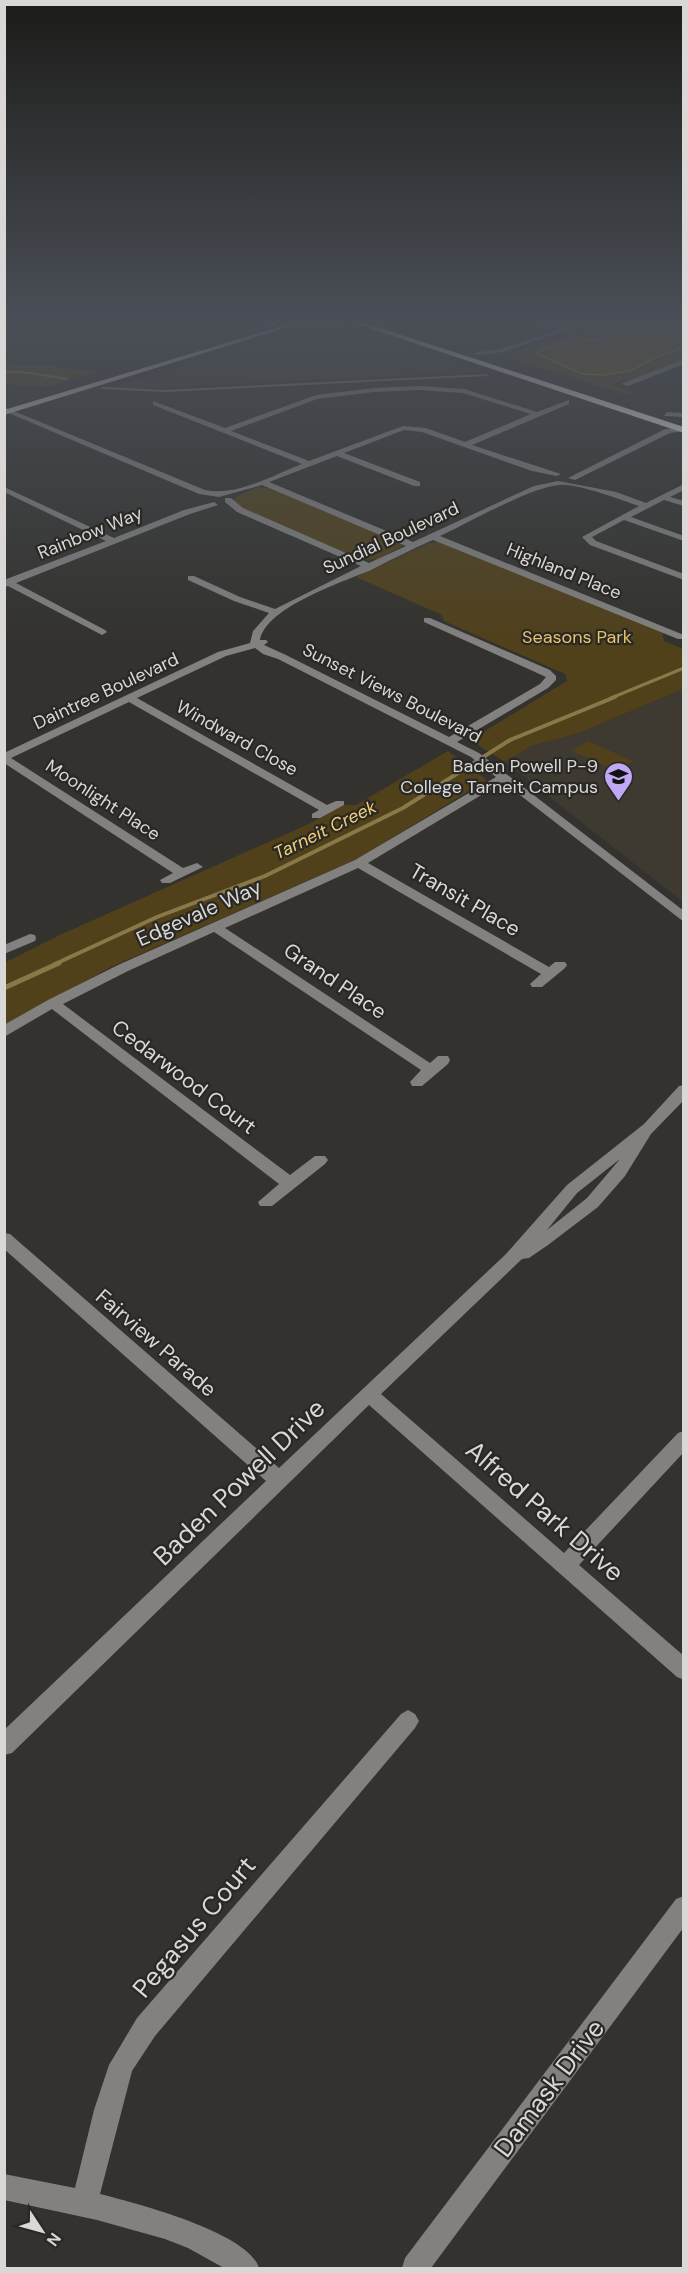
<svg xmlns="http://www.w3.org/2000/svg" width="688" height="2273" font-family="'DM Sans',sans-serif">
	<rect width="100%" height="100%" fill="#33322e"/>
	<g fill="#3e3a31">
		<path d="M313,323H334L484,372L137,388L117,386Z"/>
		<path d="M683,689V902L505,762L531,746L579,733Z"/>
	</g>
	<g fill="#50411b">
		<path d="M592,323H683V359L636,379L613,383L615,386L633,392L627,395L508,358L506,355Z"/>
		<path d="M5,365L52,366L95,372L48,387L5,384Z"/>
		<path d="M257,487L269,488L399,542L403,546L378,559L363,560L241,508L233,501L239,495Z"/>
		<path d="M438,542L662,631L664,641L683,649V689L579,733L531,746L505,762L470,740L567,681L565,674L444,621L442,615L356,577L429,543Z"/>
		<path d="M588,741L633,761L618,772L572,751Z"/>
		<path d="M448,751L487,780L359,858L111,967L5,1025L4,963L62,934L309,824L343,805H356Z"/>
	</g>
	<path fill="#67500d" stroke="#897949" stroke-width="1.5" d="M663,323H683V330L679,333L683,334V348L654,358L630,371L603,375L583,374L537,354L540,350L576,337L592,340L617,337Z"/>
	<g fill="none" stroke-linecap="round" stroke-linejoin="round">
		<g stroke="#897949" stroke-width="2">
			<path d="M4,372H23L68,379"/>
			<path d="M102,388L166,391L487,375"/>
		</g>
		<path stroke="#897949" stroke-width="3" d="M611,698L684,668"/>
		<path stroke="#897949" stroke-width="4" d="M55,964L157,917L265,876L403,808L510,740L615,697"/>
		<path stroke="#897949" stroke-width="5" d="M4,988L59,963"/>
		<g fill="#828180" fill-rule="evenodd">
			<path d="M538,323C547,323 557,328 566,328C575,327 581,323 590,323L503,352L477,355L474,353L500,349L558,330Z"/>
			<path d="M684,359V364L628,386L621,384Z"/>
			<path d="M419,386L464,389L537,412L569,400V404L472,445L561,474L557,476L532,471L422,432L404,430L344,453L420,482V486H414L337,456L269,482L413,542L534,486L558,481L616,492L646,503L684,484V490L670,497L684,501V506L664,500L631,517L684,536V541L624,520L592,537L596,541L684,574V580L590,545L582,537L639,506C621,500 577,483 559,485C529,488 470,522 440,536L684,635V639H678L433,540C412,549 391,560 371,570C343,582 266,607 260,640H266L268,642L264,645L286,655L449,737L540,684L546,677L424,622V618H430L550,670L556,676V680L548,688L457,742L479,753L684,911V922L503,782L368,863L549,967L555,962H565L567,965L565,968L542,987H532L530,984L541,974L358,868L225,928L430,1063L438,1056H448L450,1060L448,1064L422,1086H412L410,1082L421,1070L214,932L128,971L63,1004L290,1175L315,1156H325L328,1160L325,1164L272,1206H260L258,1202L279,1184L52,1009L4,1037V1025L48,1000L118,965L355,860L496,777L471,757L278,659L263,654L255,648L226,656L137,698L327,805L336,801H344V805L320,818H312V814L319,810L129,702L11,758L183,868L197,863L203,867L170,883H162L160,880L173,873L4,763V753L218,652L250,643L253,631L269,613L234,601L188,580V576H194L240,597L275,609L361,566L237,512L225,502V498H231L243,508L369,563L406,546L262,485L219,497L199,494L4,411V407L205,490C236,497 273,475 302,464L153,405V401L225,428L316,395L374,388ZM419,390L463,393L531,414L465,442L426,428L403,426L309,461L231,431L317,399L374,392Z"/>
			<path d="M667,412L684,413V417L664,416Z"/>
			<path d="M684,427V431L670,433L575,480L568,478L665,429Z"/>
			<path d="M4,487L114,538L184,510L214,502L218,505L190,514L16,583L105,630L107,632L102,635L8,586L4,587V580L106,541L4,492Z"/>
			<path d="M30,934L35,935L36,938L35,941L4,954V945Z"/>
			<path d="M684,1085V1100L651,1134L625,1176L598,1207L548,1245L529,1258L522,1259L381,1394L564,1553L678,1433L684,1431V1452L579,1565L684,1656V1680L677,1677L369,1405L12,1753L4,1755V1730L266,1481L4,1249V1233L10,1234L279,1468L506,1254L567,1185L644,1124L679,1086ZM620,1159L587,1198L547,1230L577,1193Z"/>
			<path d="M408,1710L415,1714L419,1721L415,1728L155,2036L132,2071L100,2194C135,2203 248,2232 259,2268H224L188,2248L165,2239L97,2220L4,2200V2174L75,2188L94,2110L109,2065L137,2018L401,1714Z"/>
			<path d="M684,1896V1927L431,2268H402L405,2258L676,1899Z"/>
		</g>
		<path fill="#d2d1cd" fill-rule="evenodd" d="M292,323H301L4,415V410Z"/>
		<g fill="#f2f0ec" fill-rule="evenodd">
			<path d="M270,323H278L273,326Z"/>
			<path d="M354,323H365L684,427V433Z"/>
		</g>
	</g>
	<linearGradient id="sky" x2="0" y2="1"><stop stop-color="#1c1c19"/><stop offset="0.5" stop-color="#4a4f57"/><stop offset="1" stop-color="#4a4f57" stop-opacity="0"/></linearGradient>
	<rect width="688" height="641" fill="url(#sky)"/>
	<defs>
		<symbol id="school-pin" viewBox="-11 -11 22 30"><path d="M0 17L-7.5 6A9.5 9.5 0 1 1 7.5 6Z" fill="#c0a8f4" stroke="#292825"/><path d="M0-5L7-2L0 1L-7-2ZM-4 1L0 2.5L4 1V4Q0 6-4 4Z" fill="#111"/></symbol>
	</defs>
	<g fill-rule="evenodd">
		<use href="#school-pin" x="602" y="760" width="33" height="45"/>
	</g>
	<g text-anchor="middle" stroke-width="4.5" stroke-linejoin="round" paint-order="stroke">
		<g font-size="18" fill="#d9d8d6" stroke="#292825">
			<text transform="translate(90 533) rotate(-22)" y="6">Rainbow Way</text>
			<text transform="translate(391 538) rotate(-25)" y="6">Sundial Boulevard</text>
			<text transform="translate(564 571) rotate(22)" y="6">Highland Place</text>
			<text transform="translate(106 691) rotate(-25)" y="6">Daintree Boulevard</text>
			<text transform="translate(392 693) rotate(27)" y="6">Sunset Views Boulevard</text>
			<text transform="translate(237 738) rotate(29)" y="6">Windward Close</text>
			<text transform="translate(103 800) rotate(33)" y="6">Moonlight Place</text>
		</g>
		<g font-size="18" fill="#e6c36a" stroke="#292825">
			<text x="577" y="643">Seasons Park</text>
		</g>
		<g font-size="18" fill="#d9d8d6" stroke="#292825" text-anchor="end">
			<text x="598" y="772">Baden Powell P-9<tspan x="598" dy="21">College Tarneit Campus</tspan></text>
		</g>
		<g font-size="18" font-style="italic" fill="#f3d078" stroke="#292825">
			<text transform="translate(325 830) rotate(-26)" y="6">Tarneit Creek</text>
		</g>
		<g font-size="21" fill="#d9d8d6" stroke="#292825">
			<text transform="translate(465 900) rotate(30)" y="7">Transit Place</text>
			<text transform="translate(199 913) rotate(-24)" y="7">Edgevale Way</text>
			<text transform="translate(335 981) rotate(34)" y="7">Grand Place</text>
			<text transform="translate(184 1077) rotate(37)" y="7">Cedarwood Court</text>
			<text transform="translate(156 1343) rotate(41)" y="7">Fairview Parade</text>
		</g>
		<g font-size="26" fill="#d9d8d6" stroke="#292825">
			<text transform="translate(239 1482) rotate(-44)" y="9">Baden Powell Drive</text>
			<text transform="translate(545 1511) rotate(41)" y="9">Alfred Park Drive</text>
			<text transform="translate(194 1927) rotate(-50)" y="9">Pegasus Court</text>
			<text transform="translate(549 2088) rotate(-53)" y="9">Damask Drive</text>
		</g>
	</g>
	<rect width="688" height="2273" fill="none" stroke="#d9d8d6" stroke-width="12"/>
	<g transform="translate(42 2231) rotate(126)" stroke="#292825" stroke-width="4.5" paint-order="stroke">
	<path d="M0-4.5L10 22L0 15L-10 22Z" fill="#d9d8d6"/>
	<text y="-9" font-size="16" font-weight="bold" text-anchor="middle" fill="#d9d8d6">N</text>
	</g>
</svg>
